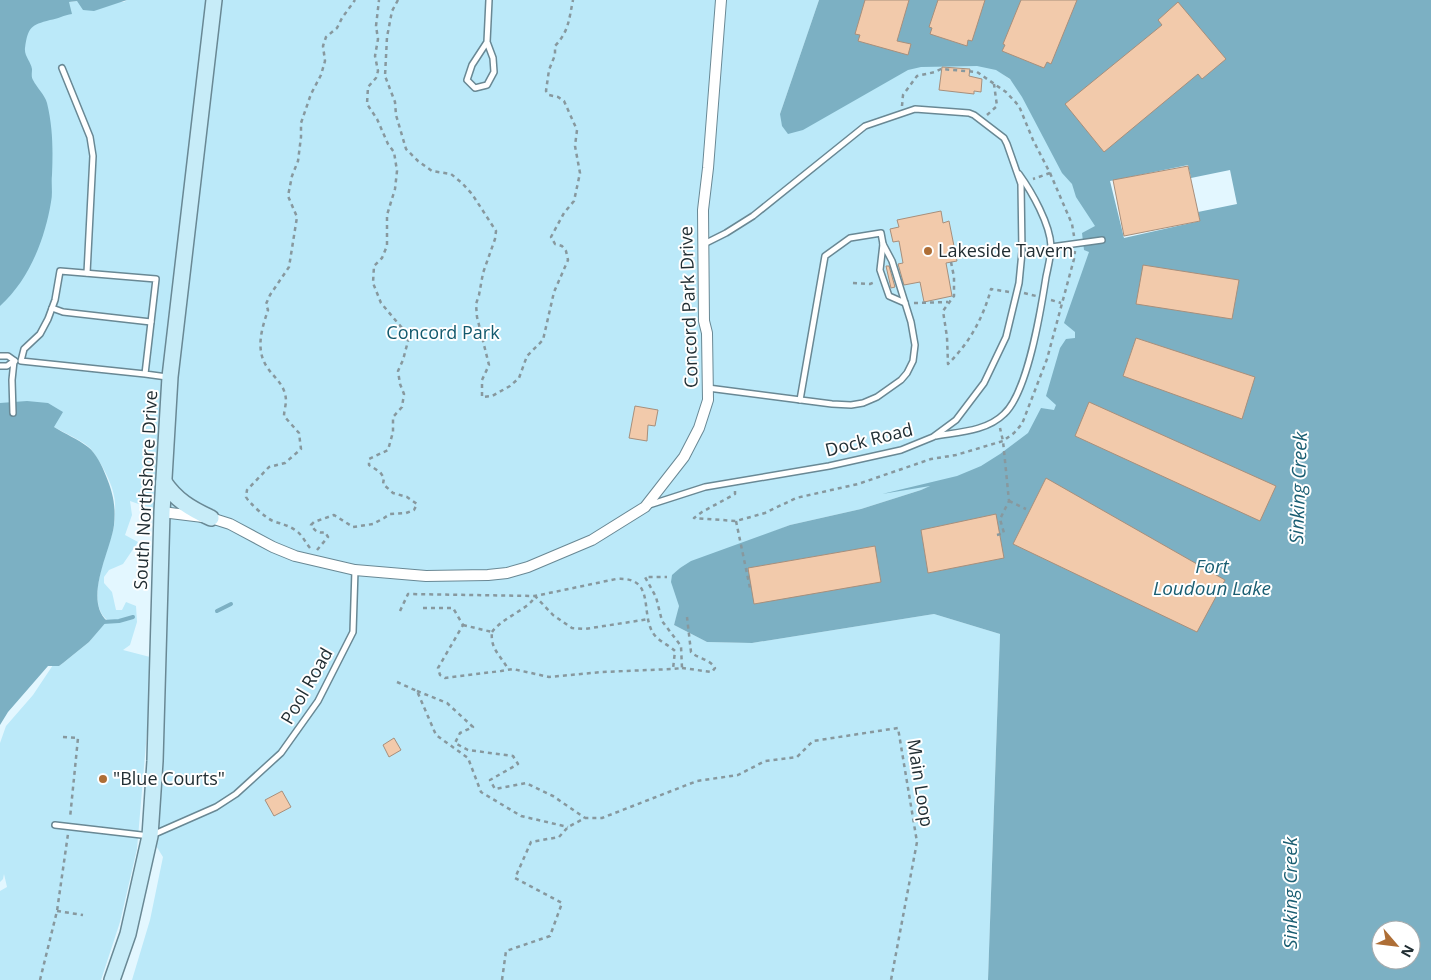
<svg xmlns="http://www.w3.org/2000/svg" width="1431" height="980" font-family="'Open Sans',sans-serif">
	<rect width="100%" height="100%" fill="#e3f7ff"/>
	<path fill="#bbe9f9" d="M127,0H819L780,114L902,65L984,60L1024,90L1099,226L1073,377L1036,448L921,490L861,509L790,525L680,568C664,583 677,588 679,605C679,611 676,619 674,625L707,642L752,643L934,614L1000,634L988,980H132L150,920L163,857L150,836L162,512L130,501L132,515L125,535L138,542L123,564L109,570L104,577V583L112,592L116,610H122L126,602L136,606L137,622L130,645L123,650L150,657L149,708L137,849L120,922L101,980H0V891L7,887L4,874L3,879L0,882V743L6,726L33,695L53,665L59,666L63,663L89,642L107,620C84,600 109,551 114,526C115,518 116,504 114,496C112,482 99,459 90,448C82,440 58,430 47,423L0,455V266L23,76V29L68,2L77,1L124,2Z"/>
	<g fill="#7cb0c3" fill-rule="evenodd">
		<path d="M0,0H127L94,11L83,10L77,1L69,2L72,14C64,15 58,19 50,20C31,25 28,27 25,48C24,56 31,62 32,69C32,74 31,76 33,80C37,88 45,95 47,103C53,128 53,150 52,175C51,184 53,193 51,202C45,239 29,280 0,306Z"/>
		<path d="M819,0H1431V980H988L1000,634L934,614L752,643L707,642L674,625L679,606L671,582L672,575L680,568L691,561L790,525L861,509L921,490L930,486L882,494L957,476L981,466L1000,454L1028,433L1041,408L1054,410L1056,405L1046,396L1060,348L1066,339L1075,338V332L1064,323L1089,252L1084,250L1082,233L1095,226L1076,197L1072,184L1062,173L1022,97L1010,79L996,70L977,66L921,67L908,70L803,130L788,134L782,126L780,114ZM1381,930H1411V960H1381Z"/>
		<path d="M27,401L48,403L63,412L54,427C65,434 78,439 88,447C96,453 102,466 106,476C113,493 116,506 114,525C111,550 83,599 107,621L89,642L63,663L59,666H48L8,712L0,725V403Z"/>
	</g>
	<path fill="#e3f7ff" d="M1188,165L1191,178L1230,170L1237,204L1198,212L1200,221L1124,238L1110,181Z"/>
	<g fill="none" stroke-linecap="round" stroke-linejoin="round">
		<g stroke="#7cb0c3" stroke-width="4">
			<path d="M217,611L231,604"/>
			<path d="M103,622L119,621L133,617"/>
		</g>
	</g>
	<g fill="#f2caab" stroke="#a78f7c">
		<path d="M865,0H909L897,41L911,44L908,55L858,41L860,35L855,34Z"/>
		<path d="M938,0H985L972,41L968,40L967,46L930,34L932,28L929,27Z"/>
		<path d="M1021,0H1077L1051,64L1047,62L1044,68L1002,51L1005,45L1003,44Z"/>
		<path d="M1178,2L1226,59L1202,79L1198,74L1104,152L1065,104L1162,25L1158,20Z"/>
		<path d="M942,67L970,69L969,76L982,79L981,92L974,91V94L939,90Z"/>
		<path d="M1188,166L1200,221L1124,236L1113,180Z"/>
		<path d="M941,211L943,223L949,221L957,261L946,263L952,296L924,302L920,282L904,285L898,264L903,263L899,241L893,242L890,229L899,227L897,220Z"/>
		<path d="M1143,265L1239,280L1232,319L1136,304Z"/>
		<path d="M886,266H889L895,287L891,288Z"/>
		<path d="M1136,338L1255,377L1242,419L1123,376Z"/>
		<path d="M1089,402L1276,486L1260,521L1075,436Z"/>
		<path d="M635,406L658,410L655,426L648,425L647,441L629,438Z"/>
		<path d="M1046,478L1225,580L1197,632L1013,544Z"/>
		<path d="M996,514L1004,558L928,573L921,530Z"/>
		<path d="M875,546L881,582L754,604L748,568Z"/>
		<path d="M394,738L401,750L389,757L383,745Z"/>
		<path d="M282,791L291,807L274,816L265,800Z"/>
	</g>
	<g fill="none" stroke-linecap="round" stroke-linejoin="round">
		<defs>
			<g id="service">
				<path d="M487,42L472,65L467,80L475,88L487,85L494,72L493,58L487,42L489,0"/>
				<path d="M62,68L90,137L93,156L87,273"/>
				<path d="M1051,247L1102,240"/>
				<path d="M52,308L63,312L151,322"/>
				<path d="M0,356H8L15,361"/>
				<path d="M0,366H7L14,361"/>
				<path d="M145,374L21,361L24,349L40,334L48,319L55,300L60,271L156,279L145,374L167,377"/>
				<path d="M708,388L832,404L851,405L863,403L877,397L901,380L907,373L913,361L915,345L911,322L892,261L883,244"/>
				<path d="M800,400L825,256L850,238L881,233L883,244L880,270L889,296L905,303"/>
				<path d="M13,413L12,380L14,361"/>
				<path d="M936,436C959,432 987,431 1004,414C1028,392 1041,309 1046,277C1048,267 1051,256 1051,246C1050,224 1032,192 1019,174"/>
				<path d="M649,505L705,487L829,466L901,450L933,437L956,420L984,383L1006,337L1019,283L1022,252L1021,184L1007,144L1004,138L974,115L969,113L915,109L865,126L753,216L726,233L704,244"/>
				<path d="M55,825L150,836L216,807L236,794L281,753L318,701L353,632L355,570"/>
			</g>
			<path id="minor" d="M162,512L211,518L230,524L273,547L295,556L355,570L426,576L488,575L507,573L528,567L592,540L645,507L684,457L699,428L708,400L707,333L704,321L703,210L708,168L721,0"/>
			<g id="secondary">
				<path d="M164,482C176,500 191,509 211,518"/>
				<path d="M112,980L128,934L150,836L155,761L162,512L170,377L214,0"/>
			</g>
		</defs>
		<use href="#service" stroke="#698894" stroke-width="8"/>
		<use href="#minor" stroke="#698894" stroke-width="12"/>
		<use href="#secondary" stroke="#698894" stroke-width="18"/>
		<g stroke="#87989e" stroke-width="2.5" stroke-dasharray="4 4" stroke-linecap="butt">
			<path d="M398,0L392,11L387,37L385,76L395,102L396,115L406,149L418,161L432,171L451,174L462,183L472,194L496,231L495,239L483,273L479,295L476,304L477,317L489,365L482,380V397L492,396L510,386L519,378L527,356L543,340L554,292L568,260L566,251L562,246L555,244L551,237L564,213L574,201L580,173L575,146L577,130L564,101L558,97L549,95L546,91L549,70L555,55V46C569,31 569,19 573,0"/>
			<path d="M902,106L903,95L917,76L935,72L941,69L977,72L1006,92L1019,106L1033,140L1050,173L1033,179"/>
			<path d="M987,115L997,106L994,84"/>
			<path d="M1050,173L1072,224L1074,236"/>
			<path d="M951,262L954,277V296L943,311L947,337L948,364C970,342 983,318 991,289L1009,292"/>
			<path d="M853,283L870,284L875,282"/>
			<path d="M1024,293L1036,296"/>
			<path d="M1051,300L1061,303"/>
			<path d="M914,303L948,302"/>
			<path d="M735,491V494L702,512L694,518L736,521L765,513L796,498L858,484L931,459L956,455L1003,441L1014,433L1022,424L1047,359L1074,259L1075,251"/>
			<path d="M1009,501L1026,509"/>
			<path d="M736,521L750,588"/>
			<path d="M997,535L1004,533L1000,519L1009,501L1003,441L1000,428"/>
			<path d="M310,548C305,542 302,534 295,530C288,525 281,524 273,521C266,518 250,504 246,497L247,490L269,467L285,463L301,449L299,433L284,416C284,411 286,405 286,400C285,384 274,378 267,367C255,349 262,328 268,310L266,304L270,295L289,267L297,217L288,196L292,176L298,161L301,137V123L311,94L321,75L325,61L323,46L326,37L337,28L342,18L355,0"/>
			<path d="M317,550L328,537L325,532C318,534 315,531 311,525L314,522L334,515L353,527L373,524L384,518L390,514L406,513L414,510L417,504L407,497L393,493L383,484L384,478L380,472L369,465V459L388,450L393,432V417L402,407L404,394L400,384L398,371L403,360L408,341L407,334L381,303L373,283L374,266L382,258L387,246V215L395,189L397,171L394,152L388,144L377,119L367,104L368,87L376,78L378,71L375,56L378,39L376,26L379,0"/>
			<path d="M423,608H453L463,625L438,668L440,675L445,678L501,671L513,669L549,677L602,672L673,669L682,668L681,646L662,621L656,597L645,577H667"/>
			<path d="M400,611L408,594L535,596L616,579C656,576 640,612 653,633C658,641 669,645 675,651L673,669"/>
			<path d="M463,625L492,632C490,649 501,656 508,669"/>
			<path d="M492,632C503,617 531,608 535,596L553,615L572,628L585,629L649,619"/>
			<path d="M682,668L712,672L715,668C710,659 698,659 691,652L687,617"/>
			<path d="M397,682L417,691L436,735L468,758L481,792L521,816L568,827"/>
			<path d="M417,691L447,703L473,727L460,733L455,743L468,750L513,756L518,764L490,780L495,789L526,783L553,796L585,818"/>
			<path d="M63,737L78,738L70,818"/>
			<path d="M57,911L83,915"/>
			<path d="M40,980L57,911L68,834"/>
			<path d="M502,980L506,951L550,936L562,903L515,878L531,842L559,837L568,827L585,818H602L697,781L738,775L765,761L797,757L813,741L898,728L917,842L891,980"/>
		</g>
		<use href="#service" stroke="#fff" stroke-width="5"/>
		<use href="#minor" stroke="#fff" stroke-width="10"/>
		<use href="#secondary" stroke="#c7ecf8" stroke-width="15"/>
	</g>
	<g fill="#ae6e36" stroke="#fff" stroke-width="2">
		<circle cx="928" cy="251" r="5"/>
		<circle cx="103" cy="779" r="5"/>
	</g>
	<g text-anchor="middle" stroke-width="4" stroke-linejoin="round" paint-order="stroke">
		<g font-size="18" fill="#212e33" stroke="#fff" text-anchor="start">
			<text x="938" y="257">Lakeside Tavern</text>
			<text x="113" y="785">"Blue Courts"</text>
		</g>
		<g font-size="18" fill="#212e33" stroke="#fff">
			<text transform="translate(689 307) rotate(-92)" y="6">Concord Park Drive</text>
			<text transform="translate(869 440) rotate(-14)" y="6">Dock Road</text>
			<text transform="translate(146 490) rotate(-87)" y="6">South Northshore Drive</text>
			<text transform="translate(307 686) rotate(-60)" y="6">Pool Road</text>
			<text transform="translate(920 783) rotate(81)" y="6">Main Loop</text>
		</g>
		<g font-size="18" fill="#12596d" stroke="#fff">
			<text x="443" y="339">Concord Park</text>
		</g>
		<g font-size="19" font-style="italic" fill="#1a5e72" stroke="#fff">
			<text transform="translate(1298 488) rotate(-88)" y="7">Sinking Creek</text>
			<text x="1212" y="573">Fort<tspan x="1212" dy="22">Loudoun Lake</tspan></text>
			<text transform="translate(1290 893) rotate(-90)" y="7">Sinking Creek</text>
		</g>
	</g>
	<g transform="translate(1396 945) rotate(118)"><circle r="24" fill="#ffffff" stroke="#a6abad"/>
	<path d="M0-4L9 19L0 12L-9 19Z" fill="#ae6e36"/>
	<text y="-8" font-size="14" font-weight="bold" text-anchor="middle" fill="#212e33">N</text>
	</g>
</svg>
